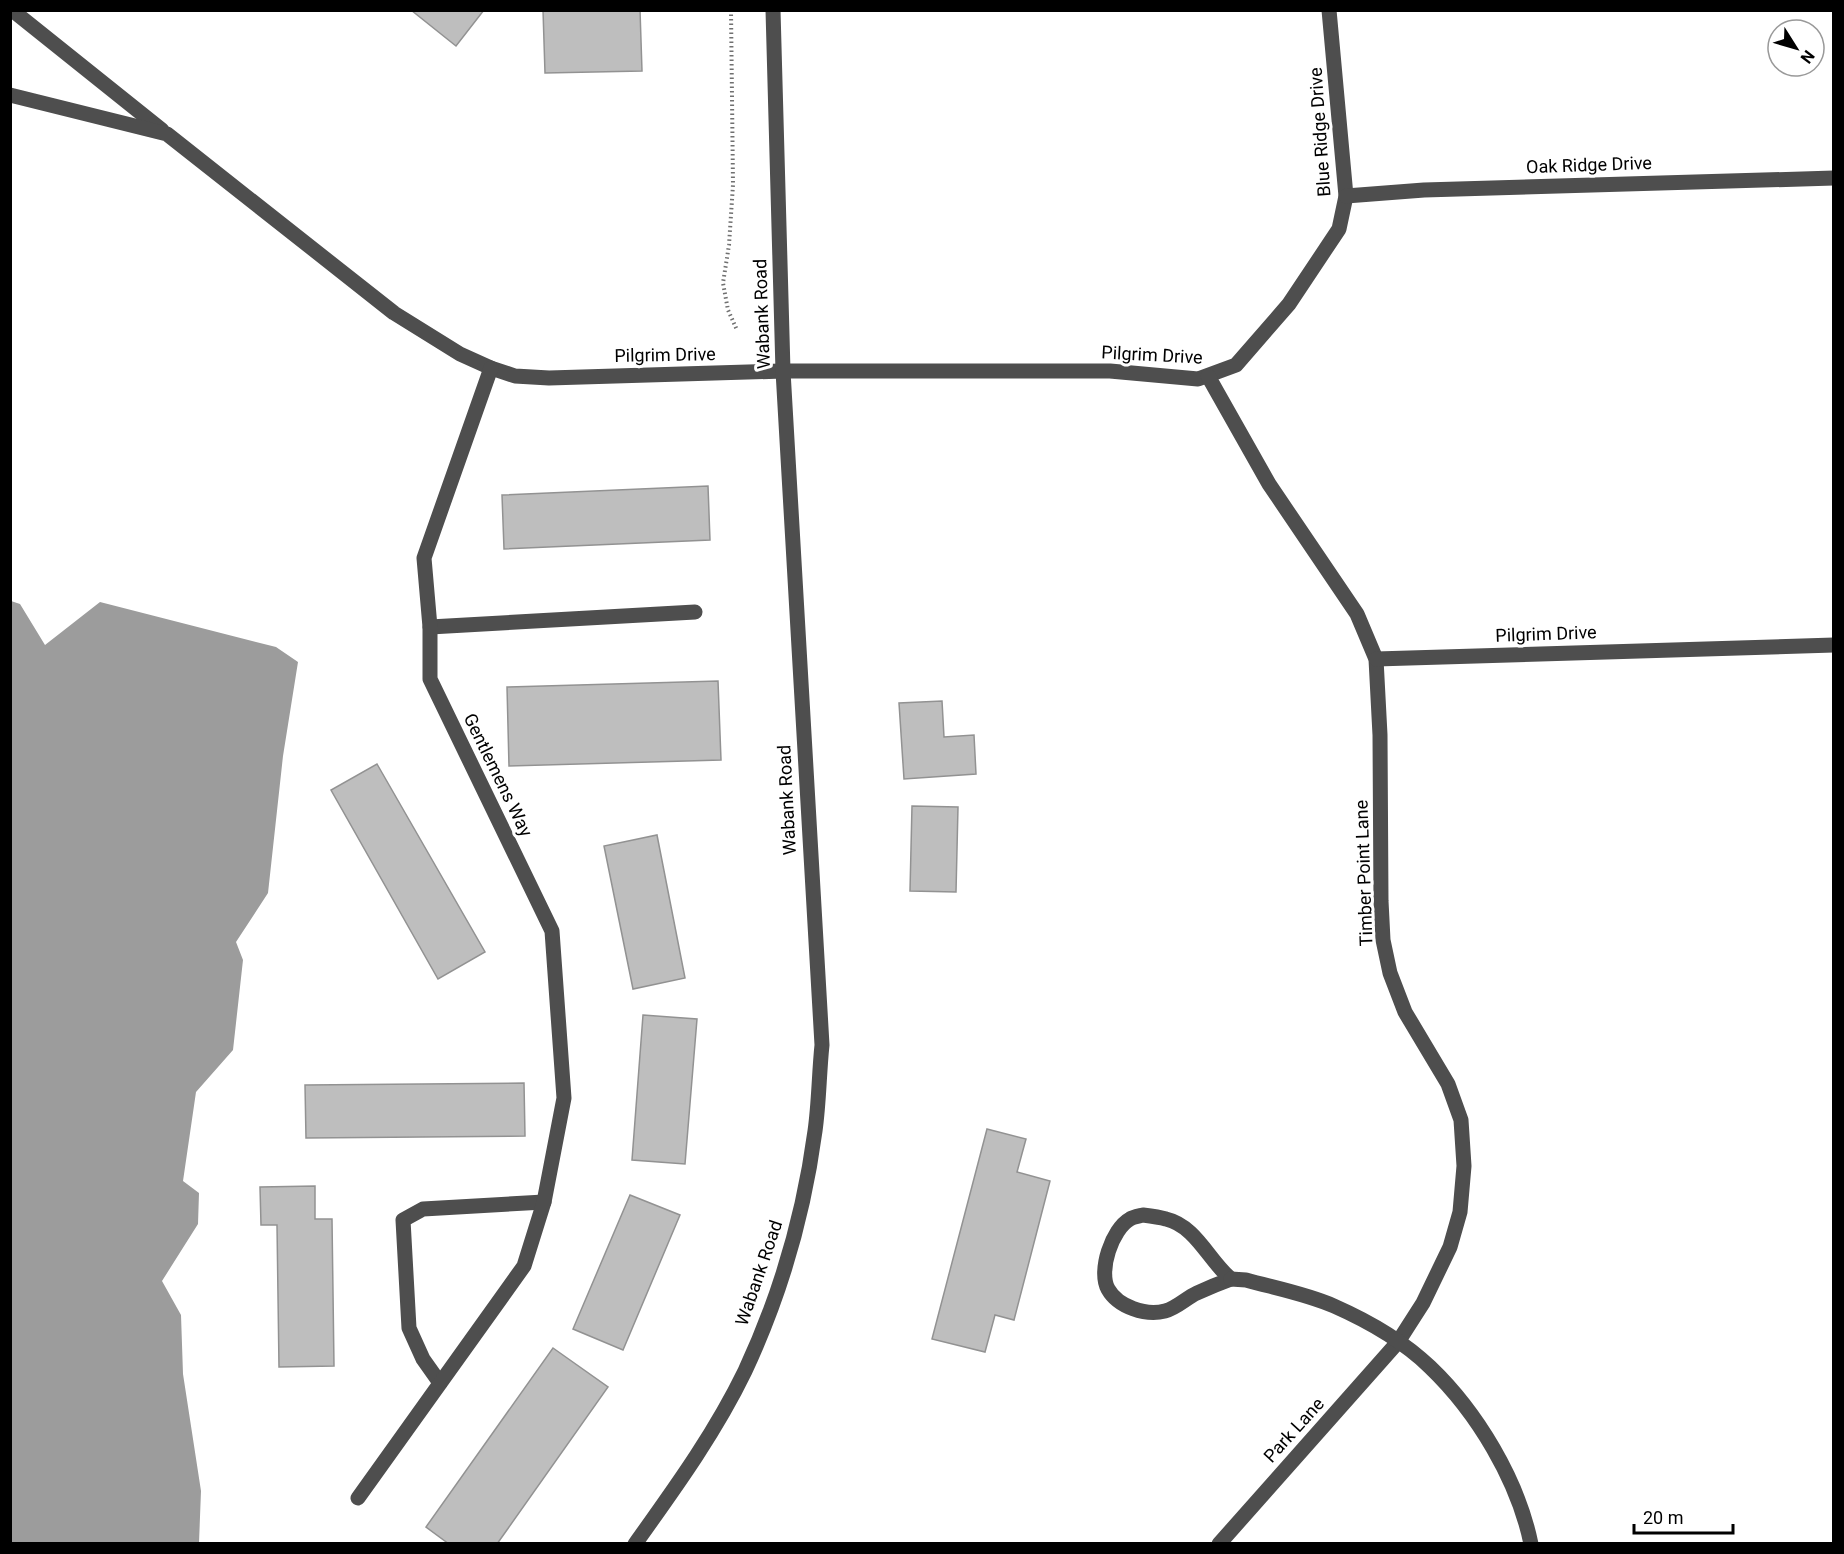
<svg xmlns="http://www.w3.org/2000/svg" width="1844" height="1554" font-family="Roboto,sans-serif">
	<rect width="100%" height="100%" fill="#fff"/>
	<path fill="#9c9c9c" d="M11,601L20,604L45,645L100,602L276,647L298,662L283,756L268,893L236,942L243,960L233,1050L196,1092L183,1181L199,1193L198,1224L162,1281L181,1315L183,1374L201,1491L199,1543H11Z"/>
	<g fill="#bebebe" stroke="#929292" stroke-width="1.5">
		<path d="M411,10H484L456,46Z"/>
		<path d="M543,10H640L642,71L545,73Z"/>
		<path d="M708,486L710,540L504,549L502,495Z"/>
		<path d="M718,681L721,760L509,766L507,687Z"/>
		<path d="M942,701L944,737L974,735L976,774L904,779L899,703Z"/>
		<path d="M377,764L485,952L438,979L331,790Z"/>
		<path d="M912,806L958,807L956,892L910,891Z"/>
		<path d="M657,835L685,978L633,989L604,846Z"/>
		<path d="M643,1015L697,1019L685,1164L632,1160Z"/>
		<path d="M524,1083L525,1136L306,1138L305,1085Z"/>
		<path d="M987,1129L1026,1139L1017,1172L1050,1181L1014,1320L995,1315L985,1352L932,1339Z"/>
		<path d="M315,1186V1219H332L334,1366L279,1367L277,1225H261L260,1187Z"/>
		<path d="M630,1195L680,1215L623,1350L573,1329Z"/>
		<path d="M553,1348L608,1387L497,1544H449L426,1527Z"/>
	</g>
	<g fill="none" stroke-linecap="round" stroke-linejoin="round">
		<path stroke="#707070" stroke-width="4" stroke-dasharray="1.5 3" stroke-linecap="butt" d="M731,10L733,185L729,245L723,283L728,310L737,330"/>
		<g stroke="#4e4e4e" stroke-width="15">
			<path d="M12,10L162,130"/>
			<path d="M10,95L167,134L394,313L460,354L491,368L515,376L549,378L783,371H1110L1198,379L1236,365L1289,304L1339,229L1346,196L1329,10"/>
			<path d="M1346,196L1424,190L1834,178"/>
			<path d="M1208,376L1269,484L1357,614L1376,659L1380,735L1381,901L1383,940L1390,973L1405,1012L1448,1084L1461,1120L1464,1166L1460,1212L1450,1247L1423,1303L1398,1342L1219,1544"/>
			<path d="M430,627L695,612"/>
			<path d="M1376,659L1834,645"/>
			<path d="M1143,1215C1151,1216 1159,1217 1166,1219C1196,1226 1209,1261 1231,1279C1220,1283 1208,1288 1197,1293C1186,1298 1177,1308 1165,1311C1146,1316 1118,1307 1108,1289C1098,1271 1112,1229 1130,1219C1133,1217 1139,1216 1143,1215Z"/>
			<path d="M1231,1279L1246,1280C1275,1288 1307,1294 1334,1306C1368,1321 1403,1341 1430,1367C1477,1412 1518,1480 1531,1544"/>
			<path d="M440,1383L423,1359L409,1328L403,1220L423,1209L544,1202"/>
			<path d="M358,1498L524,1266L544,1202L564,1098L552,931L430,679V627L424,558L491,368"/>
			<path d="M635,1544C675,1488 715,1433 745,1371C780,1296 804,1213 815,1131C819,1103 819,1074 822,1045L783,371L773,10"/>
		</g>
	</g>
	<g text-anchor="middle" stroke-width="6" stroke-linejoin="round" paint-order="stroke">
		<g font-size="18" fill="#000" stroke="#fff">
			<text transform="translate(1320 132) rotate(-94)" y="6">Blue Ridge Drive</text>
			<text transform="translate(1589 165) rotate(-2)" y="6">Oak Ridge Drive</text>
			<text transform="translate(762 314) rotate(-92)" y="6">Wabank Road</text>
			<text transform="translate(665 355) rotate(-1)" y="6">Pilgrim Drive</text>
			<text transform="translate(1152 355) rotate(3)" y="6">Pilgrim Drive</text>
			<text transform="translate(1546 634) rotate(-2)" y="6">Pilgrim Drive</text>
			<text transform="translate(498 775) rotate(64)" y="6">Gentlemens Way</text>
			<text transform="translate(787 800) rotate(-93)" y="6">Wabank Road</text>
			<text transform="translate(1364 873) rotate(-92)" y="6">Timber Point Lane</text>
			<text transform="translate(759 1273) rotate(-71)" y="6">Wabank Road</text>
			<text transform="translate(1294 1430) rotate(-48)" y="6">Park Lane</text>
		</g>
	</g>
	<rect width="1844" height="1554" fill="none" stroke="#000000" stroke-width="24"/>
	<g transform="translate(1796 48) rotate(127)"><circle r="28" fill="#ffffff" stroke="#999999" stroke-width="1.5"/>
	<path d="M0-4.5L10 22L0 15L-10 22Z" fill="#000000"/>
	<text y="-9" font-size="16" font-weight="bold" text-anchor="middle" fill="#000000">N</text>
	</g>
	<path d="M1634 1524v9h99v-9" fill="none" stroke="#000000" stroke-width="3"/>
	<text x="1643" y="1524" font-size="18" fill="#000000" stroke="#ffffff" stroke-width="4.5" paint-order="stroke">20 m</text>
</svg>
